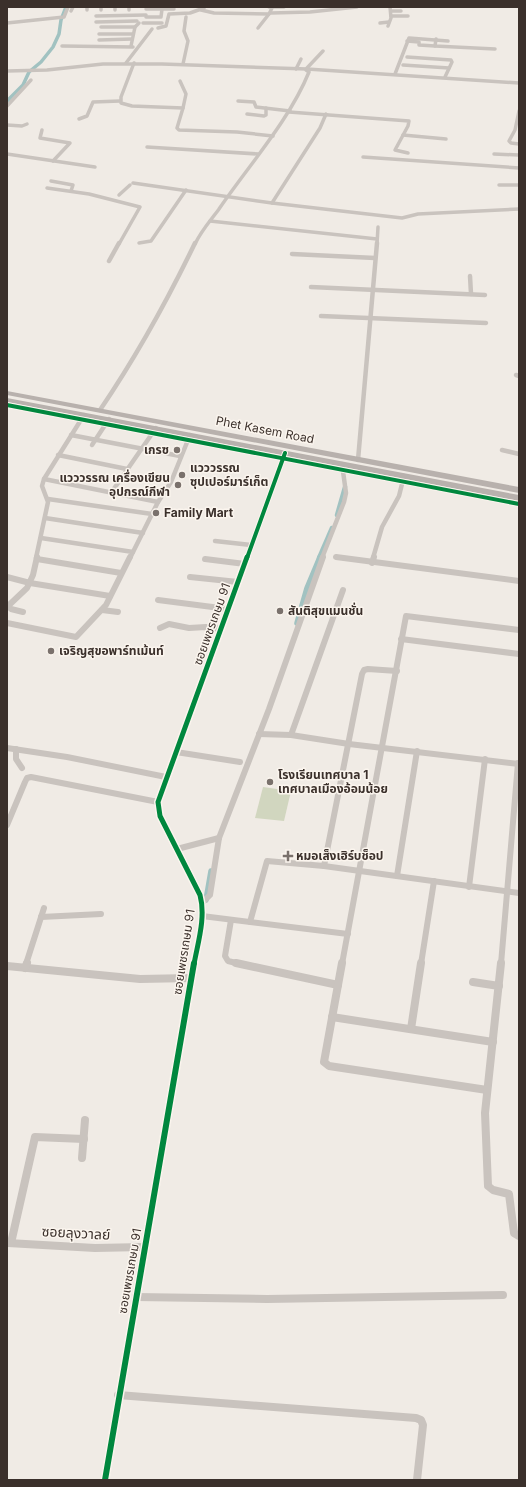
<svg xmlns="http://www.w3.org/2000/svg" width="526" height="1487" font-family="Inter,'Noto Sans Thai',sans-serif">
	<rect width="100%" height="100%" fill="#f0ebe5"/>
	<path fill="#d1d6bf" d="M263,787L291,791L284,821L255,818Z"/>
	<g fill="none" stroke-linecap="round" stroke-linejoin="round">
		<path stroke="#a1c2c1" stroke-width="3.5" d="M7,101L23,85L29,72L41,62L53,47L59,34L61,20L66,7"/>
		<g stroke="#a1c2c1" stroke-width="4.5">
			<path d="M337,515L345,487"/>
			<path d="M319,558L332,528"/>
		</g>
		<g stroke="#a1c2c1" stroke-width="5.5">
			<path d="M297,623L307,588L320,557"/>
			<path d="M206,900L211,871"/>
		</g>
		<g stroke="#c9c3be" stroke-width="3.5">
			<path d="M87,7V10"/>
			<path d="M101,7V10"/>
			<path d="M115,7V10"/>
			<path d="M129,7V10"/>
			<path d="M269,7H284"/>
			<path d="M146,9H174"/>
			<path d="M201,10L214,13L269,14L272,8"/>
			<path d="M71,11L73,7"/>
			<path d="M391,11H401"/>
			<path d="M271,13L310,12L357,7"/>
			<path d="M96,16L146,15"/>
			<path d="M391,16H408"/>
			<path d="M146,17H161L162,9"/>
			<path d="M96,22L137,21"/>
			<path d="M7,23L64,17L68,7"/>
			<path d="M143,23H162"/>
			<path d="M380,23L389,22"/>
			<path d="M388,26L391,18L390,7"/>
			<path d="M101,27H135"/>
			<path d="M158,28L166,26L169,14L190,13L204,8"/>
			<path d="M258,28L269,14"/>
			<path d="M99,34H133"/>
			<path d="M436,39L435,46L495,49"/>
			<path d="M99,40L132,39"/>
			<path d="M407,41L419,42V45L435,46"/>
			<path d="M62,46L133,47"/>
			<path d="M131,46L135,27L139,23"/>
			<path d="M407,57L451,60L452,62L445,77"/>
			<path d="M126,63L152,29"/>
			<path d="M134,63L121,97V103L132,106L183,108L177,128L179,130L237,132L273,136"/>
			<path d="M183,64L188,41L184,31L186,17"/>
			<path d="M403,65L449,68"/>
			<path d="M296,69L301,59"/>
			<path d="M7,71L47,70L103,64H162L307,69L519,83"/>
			<path d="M395,74L409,38L448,41"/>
			<path d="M180,81L186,94L183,108"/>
			<path d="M238,101L254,102L256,107L290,111"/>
			<path d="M7,106L31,80"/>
			<path d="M519,111L515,130L509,141L511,143L519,144"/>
			<path d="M289,112L409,121L408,126L395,150L408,153"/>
			<path d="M247,114L264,116L266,115V108"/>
			<path d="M79,119L87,116L93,102L120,101"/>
			<path d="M7,125L22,126L27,124"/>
			<path d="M42,130L40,138L70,143L53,161"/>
			<path d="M403,135L446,139"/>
			<path d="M147,147L258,154"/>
			<path d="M7,154L95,167"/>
			<path d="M494,154L519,155"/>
			<path d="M363,157L519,168"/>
			<path d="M51,181L73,185L71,191"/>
			<path d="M133,183L272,203L402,218L418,214L519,209"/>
			<path d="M499,185H519"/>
			<path d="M47,188L89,194L140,207L119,244"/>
			<path d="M119,195L130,185"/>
			<path d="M272,203L320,128L326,114"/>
			<path d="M210,221L377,239"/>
			<path d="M139,243L151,241L186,190"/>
			<path d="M195,244C201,231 211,220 219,209C249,165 289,121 309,72L306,70L307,68L323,51"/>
			<path d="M377,244L378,227"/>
		</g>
		<g stroke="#c9c3be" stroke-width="4.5">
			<path d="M292,254L375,258"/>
			<path d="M109,261L119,243"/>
			<path d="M470,276L471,294"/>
			<path d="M311,287L485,295"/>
			<path d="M321,316L486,323"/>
			<path d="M516,375L519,376"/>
			<path d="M100,410C136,357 167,301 195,243"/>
			<path d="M71,435L180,456"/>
			<path d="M92,445L109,419"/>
			<path d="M502,450L519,454"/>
			<path d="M58,455L127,469"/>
			<path d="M358,460L377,243"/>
			<path d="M44,479L158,502"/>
			<path d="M111,493L156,428"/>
			<path d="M48,499L152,514"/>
			<path d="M45,518L143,533"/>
			<path d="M41,538L133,552"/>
			<path d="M215,541L251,545"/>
			<path d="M336,557L344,558"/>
			<path d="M36,558L48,502L42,486L44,479L84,415"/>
			<path d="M130,558L158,502L171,482L190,435"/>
			<path d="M247,558L285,453"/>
			<path d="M322,558L344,502L346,493L342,464"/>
			<path d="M373,558L382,527L399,496L404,476"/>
		</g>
		<g stroke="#c9c3be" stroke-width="6">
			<path d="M336,557L519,581"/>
			<path d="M37,559L121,573"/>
			<path d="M205,559L245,564"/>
			<path d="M372,563L374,557"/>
			<path d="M7,577L30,583L110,596"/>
			<path d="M190,577L238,582"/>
			<path d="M158,600L228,609"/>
			<path d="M102,610L118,612"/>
			<path d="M23,612L11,609L8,606L27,588L33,575L37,557"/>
			<path d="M7,623L76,637L106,605L130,557"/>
			<path d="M160,628L169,624L189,628L206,627L221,629"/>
			<path d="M401,639L519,654"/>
			<path d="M259,734L291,735L349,744L519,764"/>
			<path d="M291,735L343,590"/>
			<path d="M7,748L67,757L166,777"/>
			<path d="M16,749V759L22,768"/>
			<path d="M176,752L240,762"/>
			<path d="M7,825L25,782L27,778L31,777L158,802"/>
			<path d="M177,849L219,838"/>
			<path d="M324,866L362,674L364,670L368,669L397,671"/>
			<path d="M397,876L417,751"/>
			<path d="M469,887L485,759"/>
			<path d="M202,903L210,895L219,838L269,709L323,557"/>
			<path d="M202,916L348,934"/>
			<path d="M41,917L101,914"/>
			<path d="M231,920L225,956L228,961L240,964"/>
			<path d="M250,922L267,861L324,866L519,893"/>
			<path d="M26,964L44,908"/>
			<path d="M194,964C198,942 206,917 200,895L160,816L158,802L247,557"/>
			<path d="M342,964L406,616L519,630"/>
			<path d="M421,964L434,881"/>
			<path d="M501,964L518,763"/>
		</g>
		<g stroke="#c9c3be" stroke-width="8">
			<path d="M236,963L338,985"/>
			<path d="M342,963L324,1062L329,1066L487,1090"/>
			<path d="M501,963L485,1113L488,1186L493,1190L509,1194L514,1233L519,1236"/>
			<path d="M7,966L140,979L191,978"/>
			<path d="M25,968L27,963"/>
			<path d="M473,982L499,986"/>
			<path d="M332,1017L493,1042"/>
			<path d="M411,1029L421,963"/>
			<path d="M82,1158L85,1120"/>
			<path d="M8,1243L95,1248L144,1247"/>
			<path d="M11,1243L35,1137L84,1139"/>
			<path d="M136,1297L267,1299L503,1295"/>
			<path d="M118,1395L416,1418L421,1420L423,1425L417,1480"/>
			<path d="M105,1480L194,963"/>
		</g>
		<g fill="#b8b1ad" fill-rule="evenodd">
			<path d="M7,391L519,487V493L7,395Z"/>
			<path d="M7,398L519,495V501L7,402Z"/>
		</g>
		<defs>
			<g id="cycleway-far2">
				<path d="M7,405L519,504"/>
				<path d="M247,558L285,453"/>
			</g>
			<path id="cycleway-far1" d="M194,964C198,942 206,917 200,895L160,816L158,802L247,557"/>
			<path id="cycleway" d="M105,1480L194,963"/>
		</defs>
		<use href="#cycleway-far2" stroke="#fbf5ee" stroke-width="6"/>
		<use href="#cycleway-far1" stroke="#fbf5ee" stroke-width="8"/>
		<use href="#cycleway" stroke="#fbf5ee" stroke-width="9"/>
		<use href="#cycleway-far2" stroke="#00873e" stroke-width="4"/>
		<use href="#cycleway-far1" stroke="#00873e" stroke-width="5"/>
		<use href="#cycleway" stroke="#00873e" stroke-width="6"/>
	</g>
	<g fill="#7a716c" stroke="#fbf5ee" stroke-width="1.5">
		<circle cx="177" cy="450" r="4"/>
		<circle cx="182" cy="475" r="4"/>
		<circle cx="178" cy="485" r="4"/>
		<circle cx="156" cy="513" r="4"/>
		<circle cx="280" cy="611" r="4"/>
		<circle cx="51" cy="651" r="4"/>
		<circle cx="270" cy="782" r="4"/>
		<path d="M286 850h4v4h4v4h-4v4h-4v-4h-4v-4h4z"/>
	</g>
	<g text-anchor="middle" stroke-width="3" stroke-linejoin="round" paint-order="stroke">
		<g font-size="12" fill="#3b302b" stroke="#fbf5ee">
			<text transform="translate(265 430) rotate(11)" y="4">Phet Kasem Road</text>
			<text transform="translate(212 624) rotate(-70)" y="4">ซอยเพชรเกษม 91</text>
			<text transform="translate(184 952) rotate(-81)" y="4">ซอยเพชรเกษม 91</text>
			<text transform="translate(130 1271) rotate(-80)" y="4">ซอยเพชรเกษม 91</text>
		</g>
		<g font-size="12" font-weight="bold" fill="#3b302b" stroke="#fbf5ee" text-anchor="start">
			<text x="169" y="454" text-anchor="end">เกรซ</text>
			<text x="190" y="472">แวววรรณ<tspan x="190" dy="14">ซุปเปอร์มาร์เก็ต</tspan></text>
			<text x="170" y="482" text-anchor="end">แวววรรณ เครื่องเขียน<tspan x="170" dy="14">อุปกรณ์กีฬา</tspan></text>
			<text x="164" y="517">Family Mart</text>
			<text x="288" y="615">สันติสุขแมนชั่น</text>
			<text x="59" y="655">เจริญสุขอพาร์ทเม้นท์</text>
			<text x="278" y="779">โรงเรียนเทศบาล 1<tspan x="278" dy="14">เทศบาลเมืองอ้อมน้อย</tspan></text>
			<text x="296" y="860">หมอเส็งเฮิร์บช็อป</text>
		</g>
		<g font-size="14" fill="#3b302b" stroke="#fbf5ee">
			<text transform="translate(76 1233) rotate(3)" y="5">ซอยลุงวาลย์</text>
		</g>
	</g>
	<rect width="526" height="1487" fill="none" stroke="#3b302b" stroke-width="16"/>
</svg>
